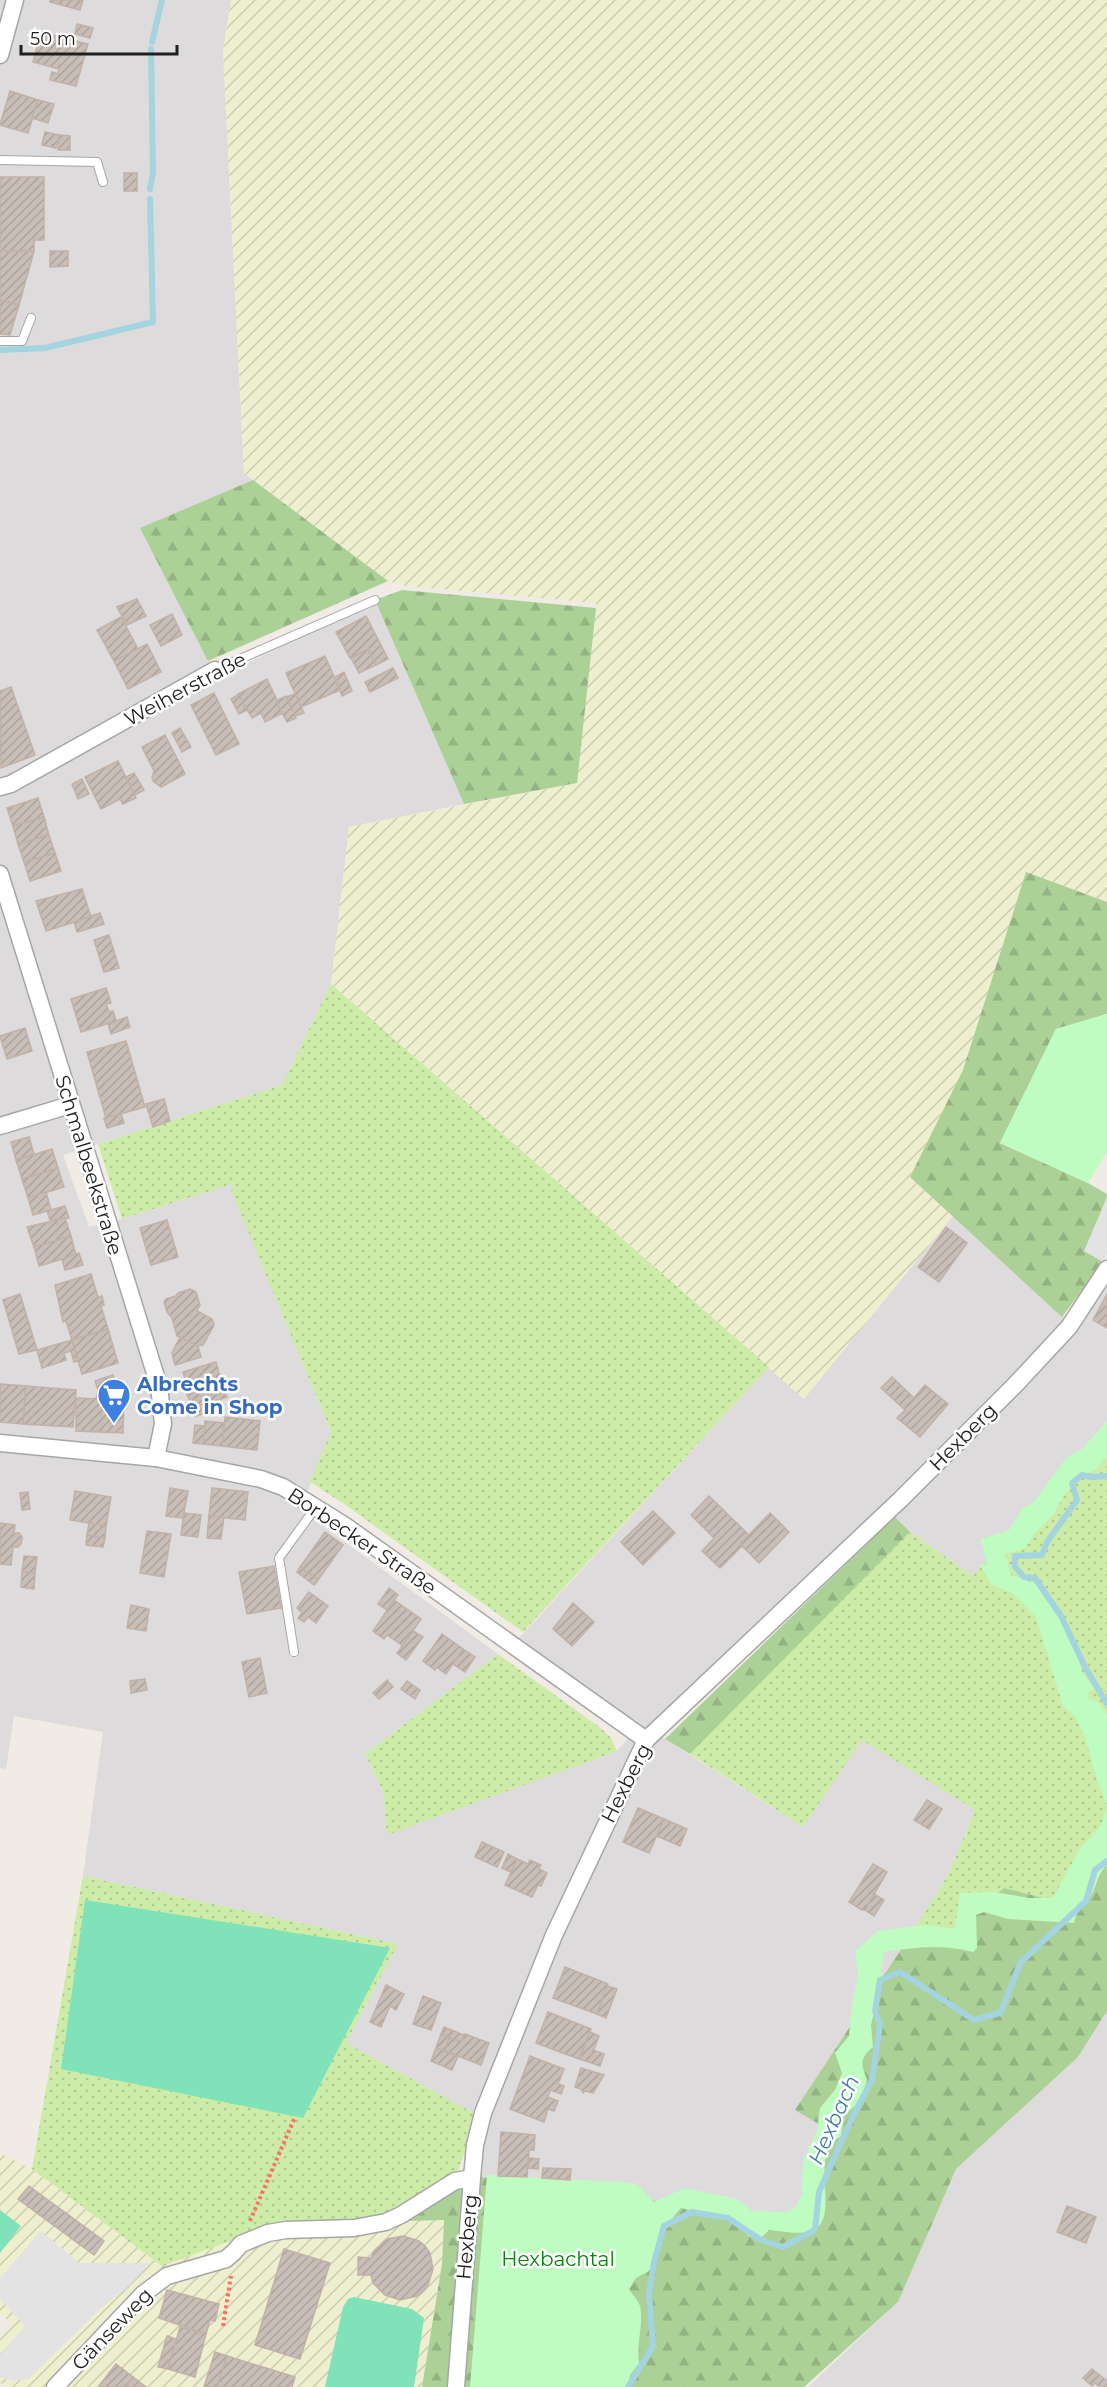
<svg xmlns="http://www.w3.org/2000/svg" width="1107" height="2387" font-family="Montserrat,sans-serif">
	<defs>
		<pattern id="farmland-furrows" width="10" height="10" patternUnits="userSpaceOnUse" patternTransform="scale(1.5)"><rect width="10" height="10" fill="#eeefcf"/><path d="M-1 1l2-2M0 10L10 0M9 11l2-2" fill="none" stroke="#ccccb1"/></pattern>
		<pattern id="grass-dots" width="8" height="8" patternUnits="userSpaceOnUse" patternTransform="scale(1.5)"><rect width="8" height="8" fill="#cceca8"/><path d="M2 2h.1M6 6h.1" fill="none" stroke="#afca90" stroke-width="1.8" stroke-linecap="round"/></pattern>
		<pattern id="forest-firs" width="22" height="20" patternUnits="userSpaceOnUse" patternTransform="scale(1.5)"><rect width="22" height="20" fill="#abd197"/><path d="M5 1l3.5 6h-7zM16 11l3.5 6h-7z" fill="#93b382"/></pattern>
		<pattern id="building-hatch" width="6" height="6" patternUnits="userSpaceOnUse" patternTransform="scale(1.5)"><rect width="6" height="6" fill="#c8beb7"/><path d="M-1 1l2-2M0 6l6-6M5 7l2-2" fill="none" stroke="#aba39d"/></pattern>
	</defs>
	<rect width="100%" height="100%" fill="#f0ebe4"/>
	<g fill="#dddbdb">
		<path d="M0,0H231L223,51L244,473L253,480L140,528L218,678L375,600L464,804L349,827L331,984L282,1085L63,1155L89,1227L122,1219L235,1183L232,1190L331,1433L300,1509L498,1654L365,1754L383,1791L387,1834L617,1751L640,1725L519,1638L769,1367L804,1398L953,1216L1078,1330L1107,1283V1453L1004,1569L973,1576L910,1532L883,1506L646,1727L803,1827L862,1739L975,1810L948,1875L908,1939L796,2110L824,2126L800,2220L473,2176L479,2116L346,2043L398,1944L83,1876L103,1732L14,1716L6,1769L0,1768Z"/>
		<path d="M1107,2011V2387H808L898,2302L956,2169L1078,2057Z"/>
	</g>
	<g fill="url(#farmland-furrows)">
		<path d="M231,0H1107V902L1026,873L963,1070L910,1177L953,1216L804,1399L331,984L349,827L577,783L596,603L406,586L388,581L244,473L223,51Z"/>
		<path d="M0,2153L32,2169L162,2265L279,2223L444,2219L442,2264L422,2387H4L0,2382V2338L11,2323L0,2314Z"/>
	</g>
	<g fill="url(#grass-dots)">
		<path d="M331,984L769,1367L523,1632L344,1504L310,1482L331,1432L231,1190L235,1183L122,1219L98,1144L282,1085Z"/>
		<path d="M1107,1453V1827L1066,1904L968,1949L908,1939L948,1875L975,1810L862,1740L803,1827L690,1754L910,1532L973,1576L983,1563L1004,1568L1001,1550Z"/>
		<path d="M498,1654L602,1729L611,1738L617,1751L387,1835L383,1791L365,1754Z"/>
		<path d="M83,1876L398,1944L346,2043L479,2116L454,2180L376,2221L279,2223L162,2266L32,2169Z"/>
	</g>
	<g fill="url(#forest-firs)">
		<path d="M253,480L388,581L208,661L140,528Z"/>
		<path d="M402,590L596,608L577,783L464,804L375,600Z"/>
		<path d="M1026,872L1107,902V1014L1056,1029L1000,1143L1088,1183L1107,1194L1103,1262L1062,1317L910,1177L963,1070Z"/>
		<path d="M895,1517L910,1532L690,1754L665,1739Z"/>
		<path d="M1107,1827V2011L1078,2057L956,2169L898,2302L804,2387H422L442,2264L444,2220L403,2221L473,2176L800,2220L824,2127L795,2110L908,1939L968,1949L976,1912L1004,1888L1066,1904Z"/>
	</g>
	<g fill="#bffcc2">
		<path d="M1107,1014V1152L1088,1183L1000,1143L1056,1029Z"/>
		<path d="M1107,1421V1457L1095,1470L1083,1476L1064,1495L1053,1515L1035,1533L1024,1549L1005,1554L1011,1575L1039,1585L1063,1617L1080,1655L1081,1670L1094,1689L1088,1692L1089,1699L1099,1703L1107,1715V1804L1097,1780L1085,1737L1076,1718L1063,1706L1036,1617L1012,1593L992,1585L979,1564L987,1565L981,1539L1009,1530L1023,1508L1034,1502L1066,1458L1082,1449Z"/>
		<path d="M1107,1808V1865C1096,1875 1097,1888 1089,1899C1082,1909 1076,1911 1074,1923L1008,1919L984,1912L976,1915L977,1948L973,1952C943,1944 915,1947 884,1952L881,1970L882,1980L871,2025L873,2047C860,2058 860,2064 867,2079L861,2102L844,2114L841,2136C837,2139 832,2142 830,2146C815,2171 839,2221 811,2231C799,2235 781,2231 769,2230L760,2239L748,2236L738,2222L681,2208L664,2228L658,2250L649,2271L636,2278L629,2289C632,2294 638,2300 640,2306C644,2322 636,2345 639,2363L630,2375L628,2387H470L487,2175L636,2183L654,2202L685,2188L737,2199L752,2211L788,2212L796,2206L802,2194L803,2160L817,2131L820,2108L835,2090L842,2073L835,2053L849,2036L851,2011L858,1974L855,1951L878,1931L926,1925L955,1929L960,1893L994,1892L1029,1898H1053L1080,1849L1100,1827Z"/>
	</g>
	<g fill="#7fe2b8">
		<path d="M85,1900L390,1948L303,2118L61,2069Z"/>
		<path d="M0,2210L21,2226L0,2253Z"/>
		<path d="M354,2297L412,2309L424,2318L414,2387H325L343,2307L348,2299Z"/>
	</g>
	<g fill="#e3e3e3">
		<path d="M1107,1197V1253L1103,1262L1084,1251Z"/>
		<path d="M41,2231L79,2263H149L130,2285L101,2308L28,2379L14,2381L0,2377V2355L25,2326L0,2299V2278Z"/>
	</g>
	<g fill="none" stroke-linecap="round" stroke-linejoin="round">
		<g stroke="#a3d4df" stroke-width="6">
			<path d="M152,42L162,0"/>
			<path d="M150,189L153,172L151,49"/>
			<path d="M0,350L45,348L153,322L150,199"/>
			<path d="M1107,1476L1092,1477L1082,1475L1072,1483L1077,1500L1047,1542L1042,1555L1015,1556V1567L1024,1577L1035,1578L1061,1616L1085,1667L1107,1704"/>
			<path d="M628,2387L653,2346L649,2294L654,2262L664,2226L692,2212L728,2218L761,2240L783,2247L815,2230L819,2192L851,2120L872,2080L880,2025L875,2011L880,1980L900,1972L974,2020L1000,2013L1021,1962L1086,1901L1095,1870L1107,1861"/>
		</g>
	</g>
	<g fill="url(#building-hatch)" stroke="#c2b1a6" stroke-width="1.5">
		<path d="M50,0H83L80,10L50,2Z"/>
		<path d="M77,24L93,28L90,38L75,34Z"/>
		<path d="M41,32L88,44L76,86L50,80L52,72L58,74L59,69L33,62Z"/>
		<path d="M10,91L38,100L28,133L0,125Z"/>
		<path d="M38,100L54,104L48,123L32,118Z"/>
		<path d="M45,132L59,135L56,148L42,145Z"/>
		<path d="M59,135L70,136V150H58Z"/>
		<rect x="124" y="173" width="13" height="18"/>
		<path d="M0,177H44V240H34V251H0Z"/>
		<path d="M0,251H34L19,305L0,300Z"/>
		<path d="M50,251H68V266L50,267Z"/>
		<path d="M0,300L19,305L10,335L0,334Z"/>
		<path d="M137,599L146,616L127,625L117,607Z"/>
		<path d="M172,614L182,635L161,646L150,625Z"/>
		<path d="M366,616L388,659L376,665L368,649L350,658L336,632Z"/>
		<path d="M121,617L138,649L114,661L97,630Z"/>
		<path d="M147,644L161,672L128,689L114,661Z"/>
		<path d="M368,649L376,665L359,673L351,658Z"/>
		<path d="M325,656L340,690L301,707L286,673Z"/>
		<path d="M393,668L398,678L370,692L365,682Z"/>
		<path d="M344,672L352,691L342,696L335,677Z"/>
		<path d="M267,679L283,713L265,722L261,713L252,718L238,694Z"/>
		<path d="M11,687L35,755L1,768L0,691Z"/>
		<path d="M214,693L239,744L216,755L191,705Z"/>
		<path d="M239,694L247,710L239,714L231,699Z"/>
		<path d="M295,694L304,713L295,716L287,697Z"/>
		<path d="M286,696L296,718L287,722L276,701Z"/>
		<path d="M180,728L191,747L182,752L172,733Z"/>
		<path d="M165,735L185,774L161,787L153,781L152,777L154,771L142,747Z"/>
		<path d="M118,761L136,798L123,804L120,799L101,809L85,777Z"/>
		<path d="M134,773L144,790L135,795L126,777Z"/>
		<path d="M82,779L89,794L78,799L72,784Z"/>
		<path d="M38,798L44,817L13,826L7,808Z"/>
		<path d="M44,817L49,835L18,844L13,826Z"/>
		<path d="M49,835L55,853L24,862L18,844Z"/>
		<path d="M55,853L61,871L30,881L24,862Z"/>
		<path d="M82,889L91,917L46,931L36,901Z"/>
		<path d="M100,913L104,924L77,932L74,922Z"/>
		<path d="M109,935L119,968L104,972L94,940Z"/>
		<path d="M106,988L111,1003L106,1004L109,1012L113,1011L116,1021L81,1032L71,999Z"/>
		<path d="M127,1017L130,1027L111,1034L108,1024Z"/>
		<path d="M25,1028L32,1051L7,1059L0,1036Z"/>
		<path d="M126,1041L145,1107L106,1118L87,1052Z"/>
		<path d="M164,1099L170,1121L153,1127L146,1104Z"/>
		<path d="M121,1114L124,1123L107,1128L104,1118Z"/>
		<path d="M29,1137L34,1154L16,1160L11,1142Z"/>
		<path d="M52,1149L58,1168L22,1179L16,1160Z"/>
		<path d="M58,1168L64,1187L28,1198L22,1179Z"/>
		<path d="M46,1192L51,1210L33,1215L28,1198Z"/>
		<path d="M65,1206L69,1218L50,1220L47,1211Z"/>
		<path d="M65,1218L71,1236L34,1247L27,1227Z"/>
		<path d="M167,1220L178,1257L151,1265L140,1228Z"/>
		<path d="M946,1227L967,1243L939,1282L918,1267Z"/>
		<path d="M71,1236L76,1255L39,1266L34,1247Z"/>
		<path d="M79,1253L83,1265L65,1270L62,1259Z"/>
		<path d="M91,1274L98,1297L102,1296L104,1305L101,1306L108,1329L72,1340L66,1321L63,1322L55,1285Z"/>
		<path d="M190,1289L196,1292L200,1305L197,1311L212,1319L214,1325L203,1345L197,1346L177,1336L172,1318L167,1312L164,1302L166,1299L176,1296L178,1293Z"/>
		<path d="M20,1294L37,1350L19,1354L3,1300Z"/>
		<path d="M1107,1294V1328L1093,1320Z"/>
		<path d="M108,1329L118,1363L82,1374L72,1340Z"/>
		<path d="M180,1337L198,1346L201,1357L175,1365L172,1353Z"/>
		<path d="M72,1340L78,1361L74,1362L71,1351L64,1353L66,1360L42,1368L37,1350Z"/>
		<path d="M216,1362L221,1380L185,1391L183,1385L186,1381L183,1372Z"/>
		<path d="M113,1375L116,1385L98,1390L95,1381Z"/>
		<path d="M892,1377L914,1398L925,1385L948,1404L920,1437L897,1418L905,1410L881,1388Z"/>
		<path d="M221,1380L227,1397L194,1408L185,1391Z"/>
		<path d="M0,1384L26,1386L23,1424L0,1422Z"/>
		<path d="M116,1385L120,1399L96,1398L98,1390Z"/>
		<path d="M26,1386L76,1390L73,1427L23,1424Z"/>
		<path d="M76,1398L124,1400L123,1433L76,1431Z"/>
		<path d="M212,1402L214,1411L196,1416L194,1408Z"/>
		<path d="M225,1417L260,1421L257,1450L222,1446Z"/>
		<path d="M205,1421L224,1423L222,1446L203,1444Z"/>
		<path d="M195,1425L205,1426L203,1444L193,1443Z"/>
		<path d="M170,1488L188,1491L183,1518L166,1516Z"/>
		<path d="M212,1488L248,1492L245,1520L209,1516Z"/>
		<path d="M75,1491L111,1497L106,1526L70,1520Z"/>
		<path d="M28,1492L30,1509L22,1510L20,1493Z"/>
		<path d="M709,1496L749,1535L740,1544L742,1546L720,1568L702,1551L714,1538L691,1515Z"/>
		<path d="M653,1511L675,1533L643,1565L621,1542Z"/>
		<path d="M184,1513L201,1515L198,1537L181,1535Z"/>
		<path d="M770,1513L789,1532L759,1563L740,1544Z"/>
		<path d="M209,1516L224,1517L221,1539L207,1538Z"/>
		<path d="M0,1523L15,1525L14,1533H19L22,1537L21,1544L18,1547H13L11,1565L0,1564Z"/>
		<path d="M89,1523L106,1526L105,1538L87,1535Z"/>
		<path d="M147,1531L171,1534L164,1577L140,1573Z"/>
		<path d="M325,1532L343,1545L318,1580L300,1567Z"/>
		<path d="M87,1535L105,1538L103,1547L86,1545Z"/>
		<path d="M24,1556L37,1557L35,1573L22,1572Z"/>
		<path d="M274,1566L281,1608L247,1614L239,1572Z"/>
		<path d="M300,1567L318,1580L314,1585L297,1572Z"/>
		<path d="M22,1572L35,1573L34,1589L21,1587Z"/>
		<path d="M389,1588L398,1595L387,1610L378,1604Z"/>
		<path d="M309,1592L328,1606L316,1623L308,1617L304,1622L298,1618L302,1613L297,1608Z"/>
		<path d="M394,1600L421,1619L403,1646L387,1635L384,1639L373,1631Z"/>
		<path d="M573,1603L594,1622L572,1646L553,1629Z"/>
		<path d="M131,1605L149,1609L146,1631L127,1628Z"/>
		<path d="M413,1631L423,1637L406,1660L397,1653Z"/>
		<path d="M442,1634L463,1649L446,1674L436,1667L435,1670L423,1661Z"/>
		<path d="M463,1649L475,1657L465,1672L453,1664Z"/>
		<path d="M260,1658L267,1693L249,1697L242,1662Z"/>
		<path d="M145,1679L147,1690L131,1693L130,1681Z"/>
		<path d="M387,1680L393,1687L379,1699L373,1693Z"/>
		<path d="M407,1681L420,1690L415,1699L401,1689Z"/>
		<path d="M927,1800L942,1809L929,1829L914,1820Z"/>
		<path d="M638,1808L664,1819L649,1853L623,1842Z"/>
		<path d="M664,1819L687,1829L680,1846L657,1836Z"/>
		<path d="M482,1842L504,1852L497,1867L475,1857Z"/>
		<path d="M508,1854L517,1859L511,1872L502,1868Z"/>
		<path d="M517,1859L528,1864L530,1860L541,1865L539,1869L547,1873L541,1886L538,1885L532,1897L505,1885Z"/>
		<path d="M873,1864L887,1872L865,1910H862L849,1902Z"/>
		<path d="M874,1894L884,1900L874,1916L865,1910Z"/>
		<path d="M565,1967L608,1984L597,2014L553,1998Z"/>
		<path d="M386,1985L404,1994L396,2010L390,2006L381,2027L370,2022Z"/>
		<path d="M607,1986L617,1989L606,2018L597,2014Z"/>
		<path d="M423,1996L441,2003L431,2030L413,2024Z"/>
		<path d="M548,2012L591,2029L579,2059L536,2043Z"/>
		<path d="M444,2027L464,2035L461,2042L441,2034Z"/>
		<path d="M590,2032L599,2036L589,2062L580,2059Z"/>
		<path d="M441,2034L449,2038L445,2051L436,2048Z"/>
		<path d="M465,2034L489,2043L481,2065L445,2051L449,2038L461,2042Z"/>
		<path d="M436,2048L458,2056L452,2070L431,2061Z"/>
		<path d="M593,2050L604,2054L600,2066L589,2062Z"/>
		<path d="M530,2056L564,2069L558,2084L564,2086L561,2094L550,2090L548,2097L558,2101L554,2111L548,2109L544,2122L510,2109Z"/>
		<path d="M581,2068L604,2075L593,2093L586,2091L583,2093L581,2089L575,2087Z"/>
		<path d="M501,2132L535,2135L534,2150H529L527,2177L498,2176Z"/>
		<path d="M529,2158L539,2159L538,2169L528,2168Z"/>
		<path d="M543,2168L571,2169L570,2180L542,2178Z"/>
		<path d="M29,2186L104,2241L94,2255L18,2199Z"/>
		<path d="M1067,2206L1096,2217L1086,2243L1057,2232Z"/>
		<path d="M403,2236L419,2241L425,2246L430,2253L433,2269L428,2285L423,2291L417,2296L400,2300L385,2295L373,2283L371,2275H358V2257L371,2258L374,2251L387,2239Z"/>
		<path d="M284,2249L330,2263L300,2359L255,2345Z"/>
		<path d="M167,2290L219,2304L215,2321L210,2320L206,2334L159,2318Z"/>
		<path d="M180,2327L206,2334L195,2377L168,2369Z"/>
		<path d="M167,2336L176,2339L168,2369L158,2367Z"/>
		<path d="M215,2352L227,2356L217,2387H204Z"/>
		<path d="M227,2356L295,2377L292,2387H217Z"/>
		<path d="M116,2364L133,2377L126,2387H98Z"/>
		<path d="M1092,2369L1107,2381V2387H1100L1095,2383L1092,2386L1083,2378Z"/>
		<path d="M133,2377L146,2387H126Z"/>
	</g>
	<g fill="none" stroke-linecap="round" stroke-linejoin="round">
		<defs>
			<g id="service">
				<path d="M0,160L97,162L103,182"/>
				<path d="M0,341H22L31,318"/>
				<path d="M215,670L375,600"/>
				<path d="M294,1652L279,1558L316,1507"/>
			</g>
			<g id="minor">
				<path d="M0,55L15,0"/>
				<path d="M0,787L11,784L215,670"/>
				<path d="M0,874L159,1386L163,1424L156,1458"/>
				<path d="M0,1126L70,1105"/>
				<path d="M0,1443L156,1458L261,1479L283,1487L344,1525L646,1740"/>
				<path d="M55,2387L143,2294L167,2276L226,2259L234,2252L241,2244L268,2233L286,2230L354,2228L386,2222L401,2215L455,2181L472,2178"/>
				<path d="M456,2387L472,2178L475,2145L483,2113L554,1935L646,1740L901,1499L1016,1384L1069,1327L1107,1269"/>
			</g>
		</defs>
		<use href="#service" stroke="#a6a6a6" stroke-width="10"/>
		<use href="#minor" stroke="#a6a6a6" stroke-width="19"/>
		<g stroke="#ff6f66" stroke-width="4" stroke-dasharray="3 3" stroke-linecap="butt">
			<path d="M250,2221L295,2117"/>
			<path d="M223,2326L231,2276"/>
		</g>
		<use href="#service" stroke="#fff" stroke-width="8"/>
		<use href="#minor" stroke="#fff" stroke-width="16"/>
	</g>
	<defs>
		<symbol id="supermarket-pin" viewBox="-11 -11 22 30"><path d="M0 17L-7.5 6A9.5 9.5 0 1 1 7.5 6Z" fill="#3f7fe0" stroke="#fff"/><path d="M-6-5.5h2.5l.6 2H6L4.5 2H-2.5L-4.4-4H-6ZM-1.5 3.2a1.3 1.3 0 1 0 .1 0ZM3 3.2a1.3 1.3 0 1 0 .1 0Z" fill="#fff"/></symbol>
	</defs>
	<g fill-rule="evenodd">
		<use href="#supermarket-pin" x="95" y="1376" width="38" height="52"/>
	</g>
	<g text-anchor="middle" stroke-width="5" stroke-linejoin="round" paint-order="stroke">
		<g font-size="20" fill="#1f1f1f" stroke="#fff">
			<text transform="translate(185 689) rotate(-28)" y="7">Weiherstraße</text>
			<text transform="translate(89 1165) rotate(73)" y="7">Schmalbeekstraße</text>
			<text transform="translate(963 1437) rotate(-45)" y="7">Hexberg</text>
			<text transform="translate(362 1541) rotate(34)" y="7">Borbecker Straße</text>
			<text transform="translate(626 1783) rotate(-63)" y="7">Hexberg</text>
			<text transform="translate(467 2237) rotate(-85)" y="7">Hexberg</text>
			<text transform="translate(112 2329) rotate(-46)" y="7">Gänseweg</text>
		</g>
		<g font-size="20" font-weight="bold" fill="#366cbe" stroke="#fff" text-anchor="start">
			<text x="137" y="1391">Albrechts<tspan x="137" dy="23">Come in Shop</tspan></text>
		</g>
		<g font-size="20" fill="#07820c" stroke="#fff">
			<text x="558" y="2266">Hexbachtal</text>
		</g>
		<g font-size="21" font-style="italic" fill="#447baa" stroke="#fff">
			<text transform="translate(834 2120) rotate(-66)" y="7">Hexbach</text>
		</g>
	</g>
	<path d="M21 45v9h156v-9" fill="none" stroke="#1f1f1f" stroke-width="3"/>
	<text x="30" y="45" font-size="18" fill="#1f1f1f" stroke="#ffffff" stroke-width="4.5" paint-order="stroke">50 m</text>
</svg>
